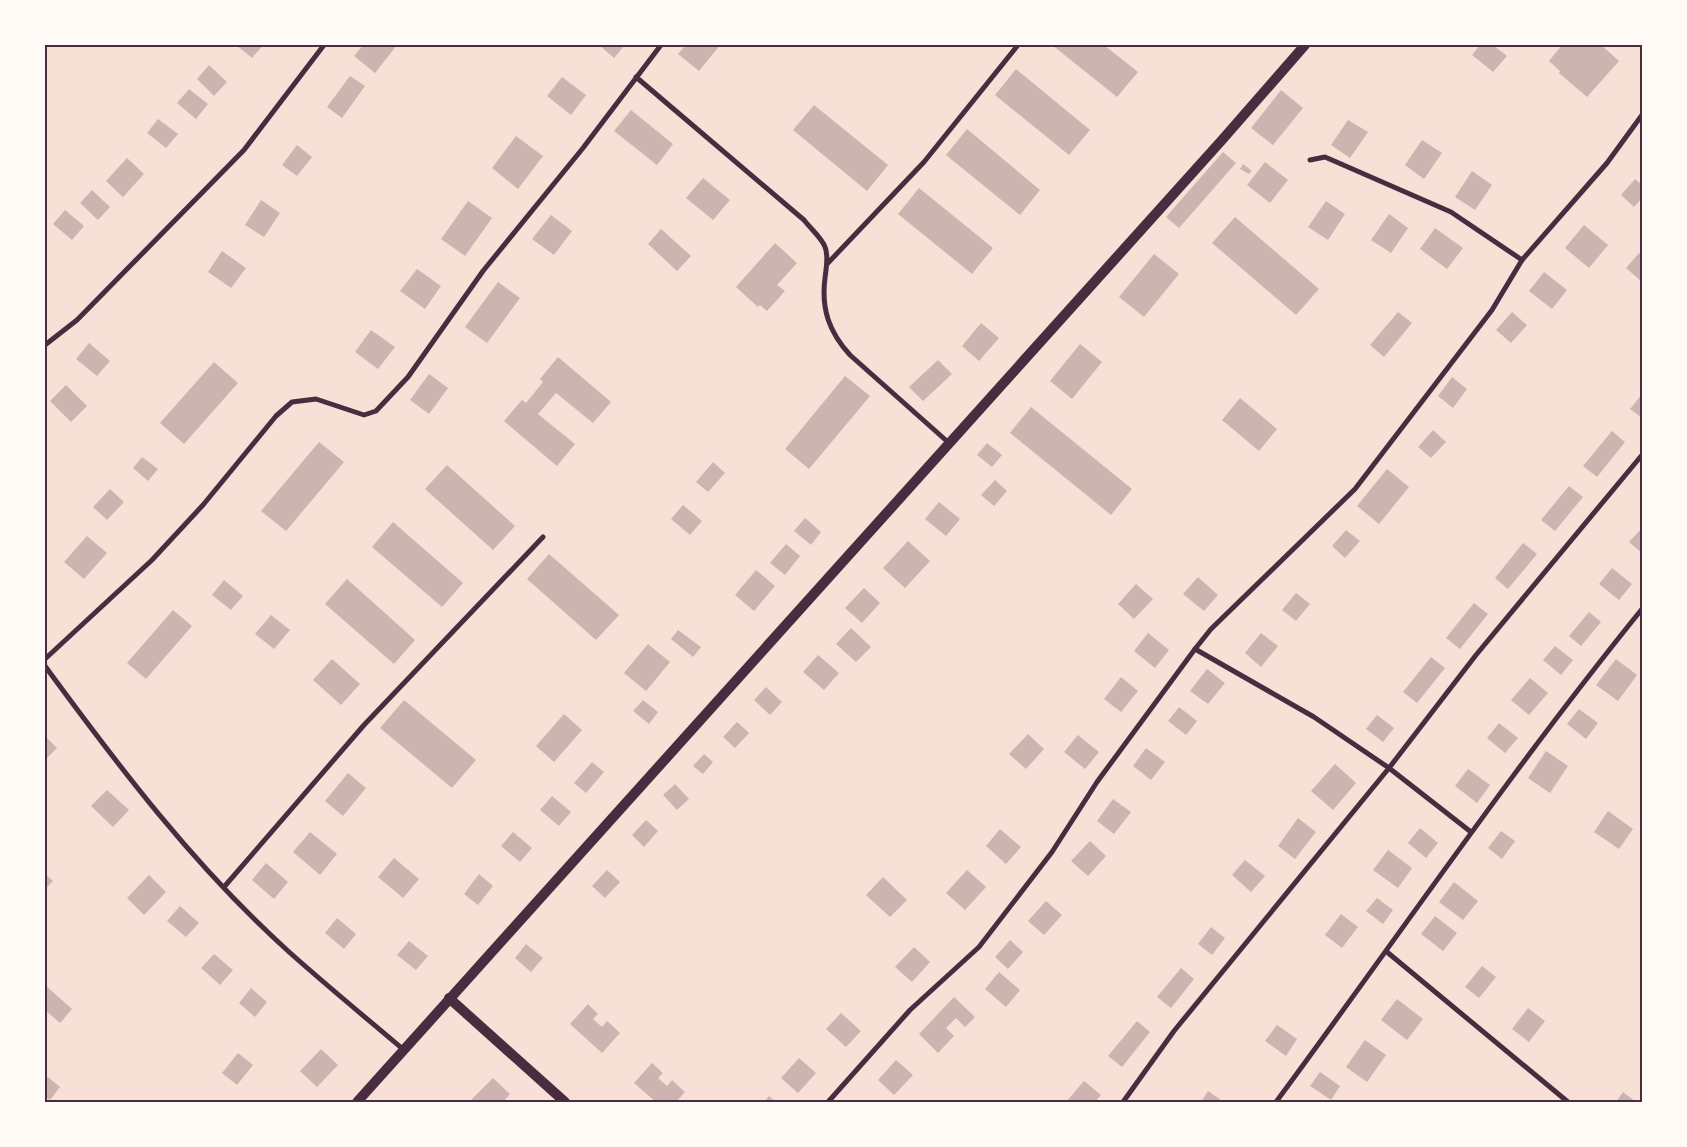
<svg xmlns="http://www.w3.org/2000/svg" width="1687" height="1147" font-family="Raleway,sans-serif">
	<rect width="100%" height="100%" fill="#f7e1d7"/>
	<g fill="#ccb4b1">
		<path d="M236,45H263L252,58Z"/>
		<path d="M363,45H397L375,73L354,56Z"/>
		<path d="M599,45H625L614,58Z"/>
		<path d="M686,45H720L699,71L678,54Z"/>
		<path d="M1052,45H1104L1138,72L1117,97Z"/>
		<path d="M1480,45H1493L1507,56L1493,72L1472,55Z"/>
		<path d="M1562,45H1601L1619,61L1587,97L1559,73L1560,71L1549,61Z"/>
		<path d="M209,65L227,82L214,96L197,79Z"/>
		<path d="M1016,69L1090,130L1069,155L995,95Z"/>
		<path d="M350,76L365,86L342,118L327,107Z"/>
		<path d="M562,77L586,95L571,115L547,96Z"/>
		<path d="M189,89L208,104L196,119L177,103Z"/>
		<path d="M1281,90L1303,108L1273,145L1251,128Z"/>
		<path d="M814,105L888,165L867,191L793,130Z"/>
		<path d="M631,110L673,144L657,165L614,131Z"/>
		<path d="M158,119L178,134L166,148L147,133Z"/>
		<path d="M1348,120L1368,132L1350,158L1331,145Z"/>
		<path d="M967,129L1040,190L1020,215L946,155Z"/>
		<path d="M516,136L543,156L518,189L492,168Z"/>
		<path d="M1422,140L1442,153L1424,179L1405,165Z"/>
		<path d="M297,145L312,157L297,176L282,165Z"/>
		<path d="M1223,152L1236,163L1179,228L1166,217Z"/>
		<path d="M127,158L144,174L123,197L106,181Z"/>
		<path d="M1265,162L1288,180L1270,203L1247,185Z"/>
		<path d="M1243,164L1252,171L1249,174L1240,169Z"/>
		<path d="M1472,171L1492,185L1475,210L1455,197Z"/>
		<path d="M703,178L730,200L713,220L686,198Z"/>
		<path d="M1635,179L1642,185V198L1634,207L1621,195Z"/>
		<path d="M919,188L993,248L972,274L898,214Z"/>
		<path d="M92,190L110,207L98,220L80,203Z"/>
		<path d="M261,200L280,213L264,237L245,225Z"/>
		<path d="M468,201L492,218L465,256L441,239Z"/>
		<path d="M1326,201L1345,214L1328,240L1308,227Z"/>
		<path d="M65,210L84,226L72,240L53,224Z"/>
		<path d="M1389,214L1408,228L1391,253L1371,240Z"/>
		<path d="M551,215L572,231L554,255L532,239Z"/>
		<path d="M1235,217L1319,289L1296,315L1212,243Z"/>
		<path d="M1584,225L1608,245L1589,268L1565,248Z"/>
		<path d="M1435,228L1463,248L1447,269L1420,249Z"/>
		<path d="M661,229L691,256L677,271L648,244Z"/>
		<path d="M775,243L797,263L777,285L785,291L767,311L760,305L758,307L736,287Z"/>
		<path d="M222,251L246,268L231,288L208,272Z"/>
		<path d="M1639,253L1642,255V282L1626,268Z"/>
		<path d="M1154,254L1179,274L1144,317L1119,297Z"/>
		<path d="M417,269L441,286L425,309L400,291Z"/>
		<path d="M1544,272L1567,290L1552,309L1529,291Z"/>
		<path d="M498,282L520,298L487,343L465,327Z"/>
		<path d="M1398,312L1412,323L1384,357L1370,345Z"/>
		<path d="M1512,312L1527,325L1511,343L1496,330Z"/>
		<path d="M981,323L999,338L979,361L962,346Z"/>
		<path d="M371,330L395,347L378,369L355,352Z"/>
		<path d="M89,343L110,361L97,376L76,359Z"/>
		<path d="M1080,344L1102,362L1072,399L1050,381Z"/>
		<path d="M558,357L611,402L593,423L556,393L538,414L575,444L557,466L504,421L522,400L526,403L543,382L540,379Z"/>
		<path d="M938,360L952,374L923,401L909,387Z"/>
		<path d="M214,362L238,383L184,444L160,423Z"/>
		<path d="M429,374L448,388L429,414L410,400Z"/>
		<path d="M845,376L870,396L809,469L785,449Z"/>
		<path d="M1452,377L1467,389L1453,408L1438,396Z"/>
		<path d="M66,385L87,406L71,422L50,401Z"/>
		<path d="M1642,394V418L1630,409Z"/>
		<path d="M1240,398L1277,429L1259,451L1222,420Z"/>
		<path d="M1031,407L1132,489L1111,515L1010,433Z"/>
		<path d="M1433,430L1446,442L1431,458L1418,447Z"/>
		<path d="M1612,431L1625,442L1597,477L1583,466Z"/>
		<path d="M319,442L344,462L286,531L261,511Z"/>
		<path d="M987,443L1002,455L992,467L977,455Z"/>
		<path d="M142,457L158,469L148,481L133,468Z"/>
		<path d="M713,462L725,473L708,492L696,482Z"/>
		<path d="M447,465L515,526L493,550L425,489Z"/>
		<path d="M1387,469L1409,487L1379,524L1357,506Z"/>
		<path d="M995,480L1007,491L994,506L981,495Z"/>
		<path d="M1569,486L1583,497L1555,531L1541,520Z"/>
		<path d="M110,489L124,502L107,520L93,507Z"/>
		<path d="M939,502L960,519L946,536L925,519Z"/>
		<path d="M683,505L702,521L690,535L671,519Z"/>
		<path d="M805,518L821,532L811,545L794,531Z"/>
		<path d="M393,522L463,583L442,607L372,547Z"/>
		<path d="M1642,528V553L1629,542Z"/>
		<path d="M1346,530L1360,541L1345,558L1332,546Z"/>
		<path d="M87,536L107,553L84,579L64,562Z"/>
		<path d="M908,541L930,561L905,588L883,568Z"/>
		<path d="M1523,543L1537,554L1508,589L1495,578Z"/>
		<path d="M786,544L800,556L785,575L770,563Z"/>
		<path d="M549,554L619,615L596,640L527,579Z"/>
		<path d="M1612,568L1632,584L1619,600L1599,584Z"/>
		<path d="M756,570L775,586L754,611L735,595Z"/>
		<path d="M1198,577L1218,595L1204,611L1183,594Z"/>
		<path d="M347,579L415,640L394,664L325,604Z"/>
		<path d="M224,580L243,596L231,610L212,595Z"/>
		<path d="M1136,584L1153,599L1134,619L1118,604Z"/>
		<path d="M864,588L880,603L862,623L845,608Z"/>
		<path d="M1296,593L1310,604L1296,621L1282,610Z"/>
		<path d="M1474,603L1488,614L1460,649L1446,638Z"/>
		<path d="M173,610L192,626L146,679L127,663Z"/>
		<path d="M1589,612L1601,622L1581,646L1569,636Z"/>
		<path d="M271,615L290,630L274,649L255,634Z"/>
		<path d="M851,628L871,647L856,662L836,644Z"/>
		<path d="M678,630L701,647L693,657L671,639Z"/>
		<path d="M1148,633L1169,650L1155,668L1134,651Z"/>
		<path d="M1261,633L1278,646L1261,667L1245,653Z"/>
		<path d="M648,644L670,662L646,691L624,673Z"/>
		<path d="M1555,646L1573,660L1561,675L1543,660Z"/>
		<path d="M818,655L839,673L824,690L803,672Z"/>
		<path d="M1431,657L1445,668L1417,703L1403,692Z"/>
		<path d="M332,659L360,684L341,705L313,680Z"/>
		<path d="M1616,659L1637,675L1618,701L1596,685Z"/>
		<path d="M1207,669L1225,683L1208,704L1190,691Z"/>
		<path d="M1121,677L1138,691L1121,712L1104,699Z"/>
		<path d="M1530,678L1548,693L1529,715L1511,700Z"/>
		<path d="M766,687L782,702L770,715L754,700Z"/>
		<path d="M404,700L476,760L452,788L380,728Z"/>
		<path d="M643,700L658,712L649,724L633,711Z"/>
		<path d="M1179,707L1197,721L1186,735L1168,721Z"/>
		<path d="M1579,709L1598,723L1586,739L1567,724Z"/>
		<path d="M564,714L582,730L554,762L536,746Z"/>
		<path d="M1377,715L1394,728L1383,742L1366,729Z"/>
		<path d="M737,722L749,733L735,748L723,737Z"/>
		<path d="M1499,723L1518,738L1505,753L1487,738Z"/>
		<path d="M1028,734L1044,749L1026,769L1009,754Z"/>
		<path d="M1078,735L1099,752L1085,769L1064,752Z"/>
		<path d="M45,736L57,748L45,760Z"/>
		<path d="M1146,748L1165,762L1151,780L1133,766Z"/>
		<path d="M1546,751L1568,766L1550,793L1528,778Z"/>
		<path d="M704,754L713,762L703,774L693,766Z"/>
		<path d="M592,762L604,772L586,793L574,783Z"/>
		<path d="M1335,764L1356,783L1333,810L1311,791Z"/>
		<path d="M1468,769L1490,785L1477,803L1455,786Z"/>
		<path d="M348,773L366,788L343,816L325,801Z"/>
		<path d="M675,784L689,799L677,810L663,795Z"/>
		<path d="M107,790L129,810L113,827L91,806Z"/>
		<path d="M552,796L571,812L559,826L540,810Z"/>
		<path d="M1113,799L1131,812L1114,834L1097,821Z"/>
		<path d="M1608,811L1633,829L1619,849L1594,832Z"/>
		<path d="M1298,818L1316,832L1295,859L1278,846Z"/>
		<path d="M646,820L658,831L644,847L632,835Z"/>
		<path d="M1420,828L1438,843L1426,858L1408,843Z"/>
		<path d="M1000,829L1021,847L1006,864L986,846Z"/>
		<path d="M1501,831L1515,841L1502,859L1488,848Z"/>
		<path d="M310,832L337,854L320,875L293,852Z"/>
		<path d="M513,832L532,848L520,862L501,846Z"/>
		<path d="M1090,841L1106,856L1088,876L1071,861Z"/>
		<path d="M1388,850L1412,868L1398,888L1373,870Z"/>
		<path d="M394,858L419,879L403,898L378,877Z"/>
		<path d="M1245,860L1265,876L1251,892L1232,875Z"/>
		<path d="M266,863L288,882L274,899L252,880Z"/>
		<path d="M607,870L620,882L605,898L592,886Z"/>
		<path d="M967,870L986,887L965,910L946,893Z"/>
		<path d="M45,874L53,881L45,889Z"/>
		<path d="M479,874L493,886L478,905L464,894Z"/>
		<path d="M149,875L166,892L144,915L127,898Z"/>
		<path d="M883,877L907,900L890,917L866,895Z"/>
		<path d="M1454,882L1478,901L1463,920L1439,902Z"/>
		<path d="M1377,898L1393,910L1383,924L1366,911Z"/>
		<path d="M1046,901L1062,915L1044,935L1028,921Z"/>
		<path d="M180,906L199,923L186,937L167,921Z"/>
		<path d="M1341,914L1358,927L1342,948L1325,935Z"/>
		<path d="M1435,916L1457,933L1443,951L1421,934Z"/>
		<path d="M337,918L356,934L344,949L325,933Z"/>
		<path d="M1211,927L1225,938L1212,955L1198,944Z"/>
		<path d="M1010,940L1023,952L1008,969L995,957Z"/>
		<path d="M409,941L428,956L416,970L397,955Z"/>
		<path d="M526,944L543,958L531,972L515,958Z"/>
		<path d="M914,947L930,962L912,982L895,967Z"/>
		<path d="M214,954L233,970L220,985L201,968Z"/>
		<path d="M1482,966L1496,977L1479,998L1465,987Z"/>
		<path d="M1181,968L1194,979L1171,1008L1157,997Z"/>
		<path d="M999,972L1020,990L1006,1007L985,989Z"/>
		<path d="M45,985L72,1009L60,1023L45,1010Z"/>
		<path d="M251,988L267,1002L255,1017L239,1003Z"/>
		<path d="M954,997L975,1017L965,1027L956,1018L946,1028L954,1036L938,1053L919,1034Z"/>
		<path d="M1397,999L1423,1019L1407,1040L1381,1020Z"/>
		<path d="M588,1004L598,1014L593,1019L602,1027L607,1021L620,1033L602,1053L570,1024Z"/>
		<path d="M1528,1008L1545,1021L1529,1042L1512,1029Z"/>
		<path d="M841,1013L861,1031L846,1047L826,1029Z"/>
		<path d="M1137,1021L1150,1032L1122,1067L1108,1056Z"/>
		<path d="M1277,1025L1297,1039L1286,1056L1265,1041Z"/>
		<path d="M1365,1040L1386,1055L1367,1082L1346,1067Z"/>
		<path d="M321,1049L338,1065L317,1087L300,1071Z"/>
		<path d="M238,1053L253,1065L237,1085L222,1073Z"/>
		<path d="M799,1058L816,1073L798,1093L781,1078Z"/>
		<path d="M896,1060L913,1075L894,1095L878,1080Z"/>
		<path d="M652,1063L663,1073L658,1078L667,1086L672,1080L685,1092L676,1102H656L634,1083Z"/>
		<path d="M1320,1072L1340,1086L1331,1100L1310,1086Z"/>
		<path d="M48,1077L60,1087L50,1100L45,1096V1081Z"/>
		<path d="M493,1078L510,1094L503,1102H469Z"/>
		<path d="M1084,1081L1101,1095L1095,1102H1066Z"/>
		<path d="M1208,1091L1224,1102H1201Z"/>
		<path d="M1623,1092L1636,1102H1616Z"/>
		<path d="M769,1096L776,1102H764Z"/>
	</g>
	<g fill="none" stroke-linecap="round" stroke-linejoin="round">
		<g stroke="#4a2c40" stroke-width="5">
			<path d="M636,77L804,220C810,228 822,238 825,247C829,256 826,269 825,278C821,309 829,332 850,355L949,443"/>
			<path d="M1310,160L1325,157L1451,212L1522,260"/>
			<path d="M827,264L924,162L1018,45"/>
			<path d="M45,345L77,320L244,150L324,45"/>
			<path d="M1195,649L1314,717L1389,768L1471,832"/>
			<path d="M45,659L152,560L203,505L276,416L292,402L316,399L364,415L376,411L408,377L483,271L583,148L661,45"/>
			<path d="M45,666C119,767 195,867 288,951C326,985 365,1017 404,1050"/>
			<path d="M224,887L364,725L543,537"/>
			<path d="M1387,952L1568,1102"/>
			<path d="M828,1102L910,1010L979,947L1052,852L1097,782L1195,649L1211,629L1355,489L1492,310L1522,260L1607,163L1642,115"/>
			<path d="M1123,1102L1174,1031L1389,768L1476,655L1642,455"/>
			<path d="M1276,1102C1398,937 1513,768 1642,609"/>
		</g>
		<g stroke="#4a2c40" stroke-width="10">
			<path d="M449,998L565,1102"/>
			<path d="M357,1102L1222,140L1305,45"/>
		</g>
	</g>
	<rect width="1687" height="1147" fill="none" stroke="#fffaf5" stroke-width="92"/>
	<rect x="46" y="46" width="1595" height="1055" fill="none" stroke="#4a2c40" stroke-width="2"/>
</svg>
